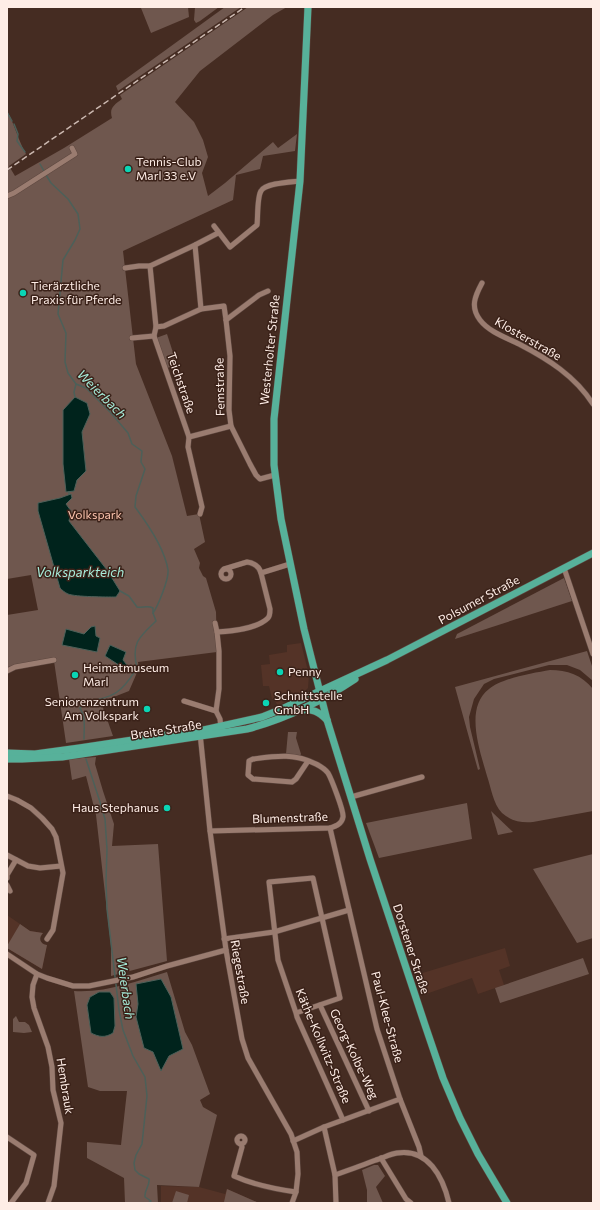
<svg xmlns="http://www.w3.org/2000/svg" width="600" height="1210" font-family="Commissioner,sans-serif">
	<rect width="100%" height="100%" fill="#452c22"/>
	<g fill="#543327">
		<path d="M301,643L309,675L308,688L304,692L278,706L274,699H272L269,686H263L261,665L270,664L269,655L287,652V645Z"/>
		<path d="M7,915L30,931L43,933L40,938V941L42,944L47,945L42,969L7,948Z"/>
		<path d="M505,948L510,966L499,970L504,985L478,994L472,978L423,995L416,975Z"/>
		<path d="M161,1186L199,1187L225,1194L227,1189L259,1203H161Z"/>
	</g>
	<g fill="#6f574e">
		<path d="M141,7H188L189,17L151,33L141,8Z"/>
		<path d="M195,7H219L200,21L196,23L194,20Z"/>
		<path d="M225,7H241L118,91L116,86Z"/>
		<path d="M248,7H287L273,15L200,71L175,102L194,122L203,140L208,157L202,173L208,196L225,183L273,142L278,148L297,134L295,151L263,156L260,169L236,175L233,200L123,251L136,364L172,456L187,516L199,514L205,542L194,549L200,563L199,568L203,576L206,578L216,612L217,652L138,662L139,668L129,691L101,702L113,736L66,743L54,661L8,667L7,659V615L38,610L31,575L7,579V111C15,125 18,140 26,154L9,166L15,176L64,148L112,118C109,108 114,105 122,99L120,95Z"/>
		<path d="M167,334L177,365L167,368L156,338Z"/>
		<path d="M564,578L572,601L455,639L457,634Z"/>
		<path d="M587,651L593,669V681L580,670L567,665H549L494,679L484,684L474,699L469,717L470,727L480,769L478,770L455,687Z"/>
		<path d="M550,670C567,670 582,675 593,689V811L533,822C521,823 511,821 502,813C493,804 491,787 487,776C480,751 464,708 489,689C502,678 533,673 550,670Z"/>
		<path d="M288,732H297L296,738L301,754L300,756L286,754Z"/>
		<path d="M96,757L95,764L103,791L114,824L112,846L158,844L167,961L111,976V946L96,815L86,776L72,780L69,759Z"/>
		<path d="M467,803L472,839L379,858L366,823Z"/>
		<path d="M491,811L513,832L498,835Z"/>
		<path d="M593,854V938L577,943L533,869Z"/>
		<path d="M20,924L30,931L43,933C38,938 40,944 47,945L42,969L7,948V946Z"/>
		<path d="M583,958L589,974L500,1003L495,988Z"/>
		<path d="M167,972L185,1032L192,1045L210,1094L200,1100L203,1107L217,1115L199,1187L157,1185L158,1203H125L124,1178L87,1158V1142L121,1145L127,1091H100L88,1087L74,991C106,993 137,981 167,972Z"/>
		<path d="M16,1016L19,1022H25L29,1025L32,1032L24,1033L13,1032V1019Z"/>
		<path d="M374,1165H378L385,1176L376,1187L383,1203H367V1190L362,1170Z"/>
		<path d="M227,1189L259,1203H227L224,1202Z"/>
		<path d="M176,1191L189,1195L187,1203H172Z"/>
	</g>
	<g fill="#00231c" stroke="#4c6059">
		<path d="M75,397L87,403L90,414L82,432L86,471L77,480L74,491L66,492L63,464V410Z"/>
		<path d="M71,494L72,498L66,504L71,511L69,521L107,570L120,591L116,597C106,597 76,597 68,594C64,592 62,590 60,588L38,511V503L60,498Z"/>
		<path d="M95,626L96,636L100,638L97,652L62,645L66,629L84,634L91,627Z"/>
		<path d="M110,645L126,652L123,660L127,665L125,669L105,656Z"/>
		<path d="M161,979L171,997L183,1049L169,1056L161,1071L153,1052L144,1048L136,1017L138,1004L136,984Z"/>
		<path d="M99,992H110L114,998L115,1026L113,1033C105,1038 99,1037 91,1033L87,1005L90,997Z"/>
	</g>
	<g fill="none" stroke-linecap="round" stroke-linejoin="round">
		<g stroke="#4c6059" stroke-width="1.5">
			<path d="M7,112L12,121"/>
			<path d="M14,124L18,134L17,141L25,152"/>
			<path d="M40,164L44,171"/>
			<path d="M46,175L51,183L68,199L78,214L80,229L75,240L63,260L58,314L66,333L65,362L68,373L76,384L86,388L111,413L128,433L132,444L142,451L141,462L145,469L136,496L135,507C147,523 165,550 168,570C169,579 158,606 153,613L156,621C139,637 131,643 137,668C131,677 126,686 117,692C106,700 90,699 80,708C86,717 84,728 84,739"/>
			<path d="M75,397L74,392L76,384"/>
			<path d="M69,494V492"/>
			<path d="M120,591L129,596L137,607C142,608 148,605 153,608V613"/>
			<path d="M86,759L100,802L105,819L107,849L106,882L107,909L119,1010L123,1030L133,1056L145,1077L147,1096L142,1144L136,1155L134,1163L135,1170L139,1174L149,1179C150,1186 144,1190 145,1197L151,1201L148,1203"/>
		</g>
		<defs>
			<g id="minor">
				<path d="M7,196L14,193L75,154L72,148"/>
				<path d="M214,226L230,247L257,225C258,217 257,197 261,191C265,183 291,182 300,181"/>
				<path d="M125,268L139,266H150"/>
				<path d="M482,283C475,296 470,307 480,320C489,332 507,338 519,344C548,359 575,376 593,404"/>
				<path d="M201,309L224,306L226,320L230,356L229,410L231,426L250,464L256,475L260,479L275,475"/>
				<path d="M226,320L259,295L268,291"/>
				<path d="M156,327L164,326L201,309L195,245"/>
				<path d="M132,338L154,336"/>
				<path d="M189,437L154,336L156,327L150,266L195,245L218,233"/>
				<path d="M200,514L202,507L188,447L189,437L231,426"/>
				<path d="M564,568L593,654"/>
				<path d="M224,569L247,562C254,563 259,566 261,573"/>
				<circle cx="226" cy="574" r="5"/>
				<path d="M215,623L217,632L219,651V689L216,711L220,719L221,728"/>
				<path d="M217,632C232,631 257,629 268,618C270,616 270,613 270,609L261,573L290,564"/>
				<path d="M7,671L15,667L54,660"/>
				<path d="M184,701L216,711"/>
				<path d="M200,733L210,831L226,950L242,1039L248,1058L291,1134L297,1152L298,1174L296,1192L292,1203"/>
				<path d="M7,796L17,800L31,808L42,818L52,829L56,837L63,873L53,930L47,939"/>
				<path d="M351,797L422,777"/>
				<path d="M210,831L330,828C336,826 342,824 343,817C344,811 331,778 328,773C325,769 320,766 316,764C294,753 276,756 253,759L249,761L248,775L253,779L292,782L296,779L308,761"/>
				<path d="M7,855L28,866L40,868L61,866"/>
				<path d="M7,878V875L16,860"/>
				<path d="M7,885L10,891"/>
				<path d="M224,939L274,932L349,910"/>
				<path d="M7,954L37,974L47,978L73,986H89L133,977L167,966L226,950"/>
				<path d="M37,974L33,985L32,997L34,1008L48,1047L52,1067L53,1090L61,1123L54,1186L48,1203"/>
				<path d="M320,1005L369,1111"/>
				<path d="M296,1013L340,998L313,878L269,882L278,960L296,1013L297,1017L343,1120"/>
				<path d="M400,1099L419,1147L421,1156"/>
				<path d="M324,1127L335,1175L336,1203"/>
				<circle cx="241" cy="1140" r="4"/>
				<path d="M7,1137L34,1155L26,1183L11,1203"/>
				<path d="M293,1141L324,1127L400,1099L377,1029L330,828"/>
				<path d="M241,1144L242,1147L234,1176C254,1185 275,1189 296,1192"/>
				<path d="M381,1158L406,1199L411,1203"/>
				<path d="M335,1175C349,1170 363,1165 376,1160C383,1158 390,1154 397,1153C428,1148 443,1177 449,1203"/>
			</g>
			<g id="major">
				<path d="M308,7L300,181L274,419V465L281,519L304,629L327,720L370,859L425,1025L443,1078L460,1118L478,1154L507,1203"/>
				<path d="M301,710C313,709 318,711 327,720"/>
				<path d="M7,753L35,754L79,748L159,736L199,731L262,717L282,709L320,691L387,660L593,553"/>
				<path d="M7,759H22L62,757L247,729C285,719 322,701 355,679"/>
			</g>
		</defs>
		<use href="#minor" stroke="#5e4840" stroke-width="6"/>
		<use href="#major" stroke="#5e4840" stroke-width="8"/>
		<use href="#minor" stroke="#9a7c70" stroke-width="5"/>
		<use href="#major" stroke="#57b19a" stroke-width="7"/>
		<path stroke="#cbb8b0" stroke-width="1.5" stroke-dasharray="6 3" stroke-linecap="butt" d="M7,170L245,7"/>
	</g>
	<g fill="#0ad5b5" stroke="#3b2219" stroke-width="1.5">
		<circle cx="128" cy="169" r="4"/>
		<circle cx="23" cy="293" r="4"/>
		<circle cx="280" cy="672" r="4"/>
		<circle cx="75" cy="675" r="4"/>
		<circle cx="266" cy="703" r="4"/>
		<circle cx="147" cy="709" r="4"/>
		<circle cx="167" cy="808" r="4"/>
	</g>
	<g text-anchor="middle" stroke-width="3" stroke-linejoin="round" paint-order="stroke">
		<g font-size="12" fill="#feede6" stroke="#3b2219" text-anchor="start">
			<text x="136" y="166">Tennis-Club<tspan x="136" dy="14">Marl 33 e.V</tspan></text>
			<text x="31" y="290">Tierärztliche<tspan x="31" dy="14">Praxis für Pferde</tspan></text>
			<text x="83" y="672">Heimatmuseum<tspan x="83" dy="14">Marl</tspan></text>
			<text x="288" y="676">Penny</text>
			<text x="274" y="700">Schnittstelle<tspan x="274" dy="14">GmbH</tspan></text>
			<text x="139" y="706" text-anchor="end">Seniorenzentrum<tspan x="139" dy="14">Am Volkspark</tspan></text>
			<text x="159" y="812" text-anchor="end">Haus Stephanus</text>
		</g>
		<g font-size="12" fill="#feede6" stroke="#3b2219">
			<text transform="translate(528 339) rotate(30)" y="4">Klosterstraße</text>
			<text transform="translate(270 350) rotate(-84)" y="4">Westerholter Straße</text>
			<text transform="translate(181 383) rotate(71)" y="4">Teichstraße</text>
			<text transform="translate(220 387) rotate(-91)" y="4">Femstraße</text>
			<text transform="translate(479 600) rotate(-28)" y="4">Polsumer Straße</text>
			<text transform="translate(166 730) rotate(-9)" y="4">Breite Straße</text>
			<text transform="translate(290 818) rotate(-2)" y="4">Blumenstraße</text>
			<text transform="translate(411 949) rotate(72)" y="4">Dorstener Straße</text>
			<text transform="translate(240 972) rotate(80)" y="4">Riegestraße</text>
			<text transform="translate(387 1017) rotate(75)" y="4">Paul-Klee-Straße</text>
			<text transform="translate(323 1046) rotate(67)" y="4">Käthe-Kollwitz-Straße</text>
			<text transform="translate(354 1054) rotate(65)" y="4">Georg-Kolbe-Weg</text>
			<text transform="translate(65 1086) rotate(81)" y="4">Hembrauk</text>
		</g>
		<g font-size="12" fill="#fec4ae" stroke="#3b2219">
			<text x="95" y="519">Volkspark</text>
		</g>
		<g font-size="13" font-style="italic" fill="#a6ecda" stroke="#3b2219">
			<text transform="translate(102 394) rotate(45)" y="5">Weierbach</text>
			<text x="80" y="577">Volksparkteich</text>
			<text transform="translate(126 988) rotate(82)" y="5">Weierbach</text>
		</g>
	</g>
	<rect width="600" height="1210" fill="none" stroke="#feede6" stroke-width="16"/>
</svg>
